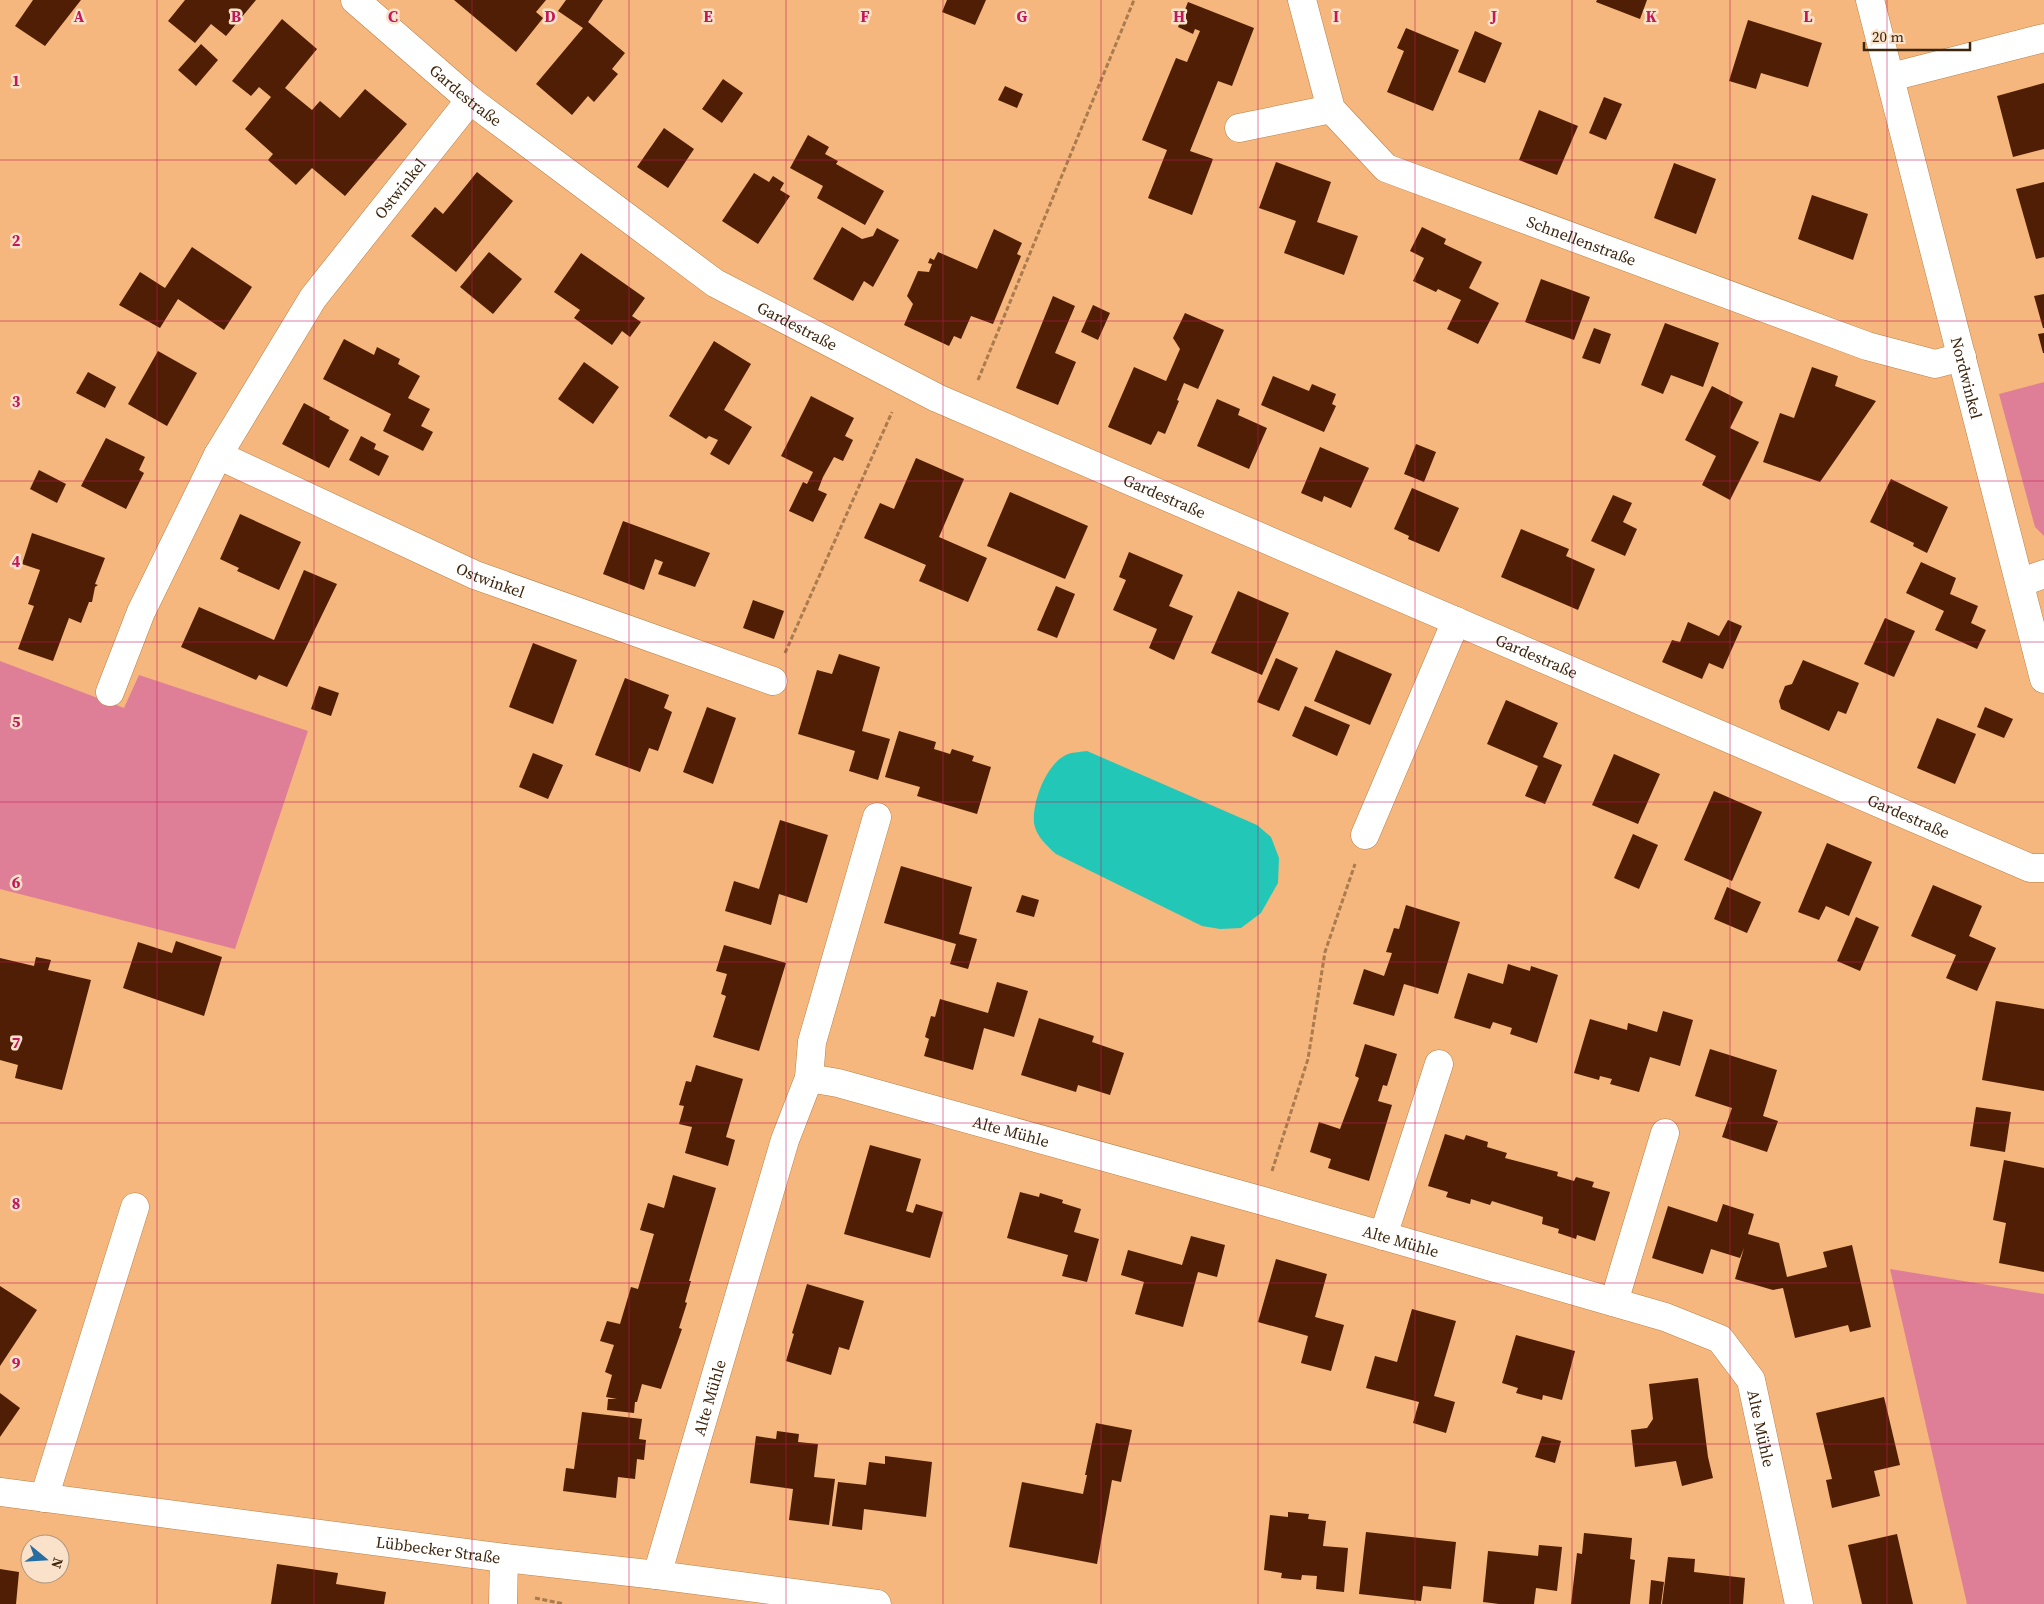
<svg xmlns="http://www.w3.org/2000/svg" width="2044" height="1604" font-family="'Source Serif 4',serif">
	<rect width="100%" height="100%" fill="#f5b77d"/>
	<g fill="#df7f97">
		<path d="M2044,382V536L2035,527L1999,394Z"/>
		<path d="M0,661L124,708L139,675L308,731L235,949L0,889Z"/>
		<path d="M1890,1269L2044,1294V1604H1967Z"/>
	</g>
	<path fill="#23c7b7" d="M1087,751L1257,825L1271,837L1279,858L1278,883L1261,913L1241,928L1220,929L1202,926L1056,854C1047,846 1036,836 1034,823C1032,801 1047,762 1068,754C1074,752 1082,752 1087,751Z"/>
	<g fill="#501e04">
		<path d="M33,0H81L45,46L15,26Z"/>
		<path d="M185,0H256L226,36L211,24L195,43L168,21Z"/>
		<path d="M454,0H546L536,12L543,18L516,52Z"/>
		<path d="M566,0H603L588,22L625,53L612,69L618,74L594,102L588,96L572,115L536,84L583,28L558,11Z"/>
		<path d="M947,0H986L975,25L942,12Z"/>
		<path d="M1597,0H1647L1640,19L1596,2Z"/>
		<path d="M1188,2L1254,28L1232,86L1218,81L1190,151L1213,159L1192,215L1148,198L1167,150L1142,140L1176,58L1187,62L1200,31L1195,29L1193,34L1178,27Z"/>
		<path d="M282,19L317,49L285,88L312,110L320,101L340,118L365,89L407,124L345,196L312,168L296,185L268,160L273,154L245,129L271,97L259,87L251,96L232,81Z"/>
		<path d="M1748,20L1822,43L1808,87L1761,73L1756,89L1729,81Z"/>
		<path d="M1406,28L1459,50L1433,111L1387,92L1404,51L1397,48Z"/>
		<path d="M1475,31L1502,43L1485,83L1458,72Z"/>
		<path d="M201,44L218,60L196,86L178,70Z"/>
		<path d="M723,79L743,93L722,123L702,109Z"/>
		<path d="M2044,83V149L2013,157L1997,96Z"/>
		<path d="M1005,86L1023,94L1017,108L998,100Z"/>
		<path d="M1604,97L1622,104L1606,140L1589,133Z"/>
		<path d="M1539,110L1578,126L1557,175L1519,160Z"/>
		<path d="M664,128L694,149L668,188L637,167Z"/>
		<path d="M808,135L829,147L825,154L838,161L836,164L884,191L865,225L817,198L823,186L790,168Z"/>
		<path d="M1276,162L1331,182L1317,222L1358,236L1344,275L1284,253L1296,221L1259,208Z"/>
		<path d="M1674,163L1716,179L1696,234L1654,218Z"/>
		<path d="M477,172L513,201L456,272L411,236L435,207L443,214Z"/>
		<path d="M754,173L769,182L773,176L784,183L780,190L790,196L758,244L722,221Z"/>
		<path d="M2044,182V257L2036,259L2016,189Z"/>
		<path d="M1812,195L1868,214L1853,260L1798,239Z"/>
		<path d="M842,227L862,239L873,236L877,228L899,240L873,287L864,281L853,301L813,279Z"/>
		<path d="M1422,227L1446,239L1444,244L1482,262L1469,288L1499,303L1478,344L1447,329L1461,300L1438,289L1436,292L1413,281L1424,258L1410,251Z"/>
		<path d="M994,229L1022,243L1017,254L1021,256L993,324L971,316L961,339L954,336L949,346L904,325L913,304L907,296L918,271L929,272L932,264L928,263L930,258L934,260L938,252L977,269Z"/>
		<path d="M192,247L252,287L224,330L178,299L160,328L119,305L140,272L165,288Z"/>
		<path d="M489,252L522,279L493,314L460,287Z"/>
		<path d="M581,253L645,298L632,316L641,322L630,337L622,331L612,345L574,318L580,310L554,292Z"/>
		<path d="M1541,279L1590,297L1574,340L1525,322Z"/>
		<path d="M2044,294V328H2043L2034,296Z"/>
		<path d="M1053,296L1075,306L1055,353L1076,362L1058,405L1016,388Z"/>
		<path d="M1093,305L1110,313L1098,340L1081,332Z"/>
		<path d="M1185,313L1224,330L1198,389L1184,383L1177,400L1179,401L1165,434L1158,431L1151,445L1108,427L1134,367L1166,381L1180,349L1173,338Z"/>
		<path d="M1665,323L1719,343L1703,387L1671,375L1663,394L1641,385Z"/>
		<path d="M1594,328L1611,334L1600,364L1582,358Z"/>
		<path d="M2044,333V353H2043L2038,334Z"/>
		<path d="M344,339L374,355L377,347L400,359L398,364L420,376L408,398L430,409L421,426L433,432L423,451L383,431L391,414L323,379Z"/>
		<path d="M714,341L751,364L724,410L752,427L729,465L710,454L718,440L709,436L706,439L669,416Z"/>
		<path d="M158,351L197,373L167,426L128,404Z"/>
		<path d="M584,362L619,387L593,424L558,399Z"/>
		<path d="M1812,367L1838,376L1835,386L1876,401L1820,482L1763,462L1780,413L1794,418Z"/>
		<path d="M88,372L116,387L105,408L76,393Z"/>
		<path d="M1273,376L1309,391L1312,384L1336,394L1332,404L1336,406L1324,432L1261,405Z"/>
		<path d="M1712,386L1743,402L1730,428L1759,442L1730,500L1702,485L1716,456L1685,440Z"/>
		<path d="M811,396L854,418L845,436L853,440L843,461L834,457L823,477L818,490L827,494L813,522L789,511L803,482L807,484L813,472L781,456Z"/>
		<path d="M1217,399L1240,409L1238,415L1267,428L1249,469L1197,446Z"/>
		<path d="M304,403L330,417L329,419L349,430L329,468L282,444Z"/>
		<path d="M361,436L376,444L374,449L389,456L379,476L349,460Z"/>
		<path d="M106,438L145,457L139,470L144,473L126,509L81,486Z"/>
		<path d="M1416,444L1436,452L1424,482L1404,474Z"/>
		<path d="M1320,447L1369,468L1351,508L1324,496L1322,502L1301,493Z"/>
		<path d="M916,458L964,479L939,537L987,558L968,602L919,581L926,565L864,538L880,503L894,509Z"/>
		<path d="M39,470L66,484L57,503L30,489Z"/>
		<path d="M1891,479L1948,507L1927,553L1913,546L1914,543L1870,522Z"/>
		<path d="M1412,488L1459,508L1439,552L1408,539L1409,536L1394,529Z"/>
		<path d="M1010,492L1088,526L1065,579L987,546Z"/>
		<path d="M1613,495L1632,503L1623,522L1637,529L1625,556L1591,541Z"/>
		<path d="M240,514L301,542L279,590L237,571L239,568L220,559Z"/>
		<path d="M623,521L710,553L695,587L658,574L663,562L655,559L644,590L603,574Z"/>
		<path d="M1521,529L1569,549L1566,556L1595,569L1578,610L1501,577Z"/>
		<path d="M32,533L105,558L95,584L98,585L95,587L92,602H89L81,623L69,618L53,661L18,649L34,606L28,604L40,570L22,564Z"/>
		<path d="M1129,552L1183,575L1169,606L1193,616L1174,660L1149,648L1157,629L1113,610L1126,580L1119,577Z"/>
		<path d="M1921,562L1956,578L1950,594L1978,606L1971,623L1986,630L1977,649L1935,630L1944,611L1906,593Z"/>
		<path d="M304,570L337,584L287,687L259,675L256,680L181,647L199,607L274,640Z"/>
		<path d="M1056,586L1075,594L1057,638L1037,630Z"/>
		<path d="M1238,591L1289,613L1262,675L1211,653Z"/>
		<path d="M753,600L784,611L774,639L743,628Z"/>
		<path d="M1885,618L1915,631L1894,677L1864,664Z"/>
		<path d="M1728,620L1742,626L1723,669L1709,663L1702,679L1662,662L1672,640L1680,642L1688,622L1719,636Z"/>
		<path d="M533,643L577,660L553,724L509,707Z"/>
		<path d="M1336,650L1392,674L1370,725L1314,701Z"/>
		<path d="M839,654L880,667L862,731L890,739L878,780L849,771L855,751L798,734L817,670L832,674Z"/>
		<path d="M1276,658L1298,668L1279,711L1257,702Z"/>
		<path d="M1803,660L1859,683L1846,714L1838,711L1829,731L1781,709L1779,701L1785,686L1792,684Z"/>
		<path d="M625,678L669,695L664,708L672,712L658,751L649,748L640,772L595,755Z"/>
		<path d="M319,686L339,693L331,716L311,709Z"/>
		<path d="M1506,700L1558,723L1543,757L1562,765L1545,804L1525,796L1538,766L1487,744Z"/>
		<path d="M1305,706L1350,725L1337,756L1292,736Z"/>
		<path d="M707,707L736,718L713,784L683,772Z"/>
		<path d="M1985,707L2013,719L2004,738L1977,727Z"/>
		<path d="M1937,718L1976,734L1955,784L1917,768Z"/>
		<path d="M899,731L936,742L934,749L950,754L952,749L974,756L972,761L991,767L977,814L917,796L920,787L885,777Z"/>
		<path d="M533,753L563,765L548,799L519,787Z"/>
		<path d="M1614,754L1660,774L1638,824L1592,805Z"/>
		<path d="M1714,791L1762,812L1732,881L1684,860Z"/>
		<path d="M780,820L828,835L807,903L779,894L771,925L725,911L734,881L759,889Z"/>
		<path d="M1633,834L1658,845L1639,889L1614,878Z"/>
		<path d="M1827,843L1872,862L1849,916L1826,906L1819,920L1798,912Z"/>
		<path d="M901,866L972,887L959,934L977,939L968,969L950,964L956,944L884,923Z"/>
		<path d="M1933,885L1982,906L1969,936L1996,948L1977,991L1946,978L1956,955L1911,936Z"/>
		<path d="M1727,887L1761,902L1747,933L1714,919Z"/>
		<path d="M1022,895L1039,900L1034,917L1016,912Z"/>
		<path d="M1406,905L1460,922L1438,994L1404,984L1394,1016L1353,1004L1364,969L1384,976L1392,953L1386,952L1394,928L1399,929Z"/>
		<path d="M1856,917L1879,927L1860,971L1837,961Z"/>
		<path d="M176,941L222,957L204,1016L123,988L138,942L172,953Z"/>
		<path d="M724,945L786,963L759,1051L713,1037L726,996L721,994L727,974L716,971Z"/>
		<path d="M36,957L51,960L48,970L91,980L62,1090L15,1078L18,1065L0,1060V958L34,966Z"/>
		<path d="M1508,964L1530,971L1531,966L1558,975L1537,1043L1510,1034L1512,1028L1493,1022L1490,1029L1454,1018L1468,973L1503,984Z"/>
		<path d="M997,982L1028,991L1014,1037L984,1028L973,1070L924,1056L929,1039L925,1037L931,1016L935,1017L940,999L988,1013Z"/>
		<path d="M1996,1001L2044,1009V1091L1982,1080Z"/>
		<path d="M1663,1011L1693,1020L1680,1066L1650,1057L1639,1092L1610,1084L1612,1079L1600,1076L1599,1080L1574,1073L1590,1019L1627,1030L1628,1023L1657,1032Z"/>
		<path d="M1039,1018L1094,1036L1092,1042L1124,1053L1110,1095L1078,1085L1076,1092L1021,1075Z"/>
		<path d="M1365,1044L1397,1054L1387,1086L1383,1085L1378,1101L1392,1105L1369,1181L1328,1168L1331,1159L1310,1152L1319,1122L1340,1129L1359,1078L1355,1076Z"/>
		<path d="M1710,1049L1777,1070L1763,1116L1778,1121L1767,1152L1722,1137L1732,1108L1695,1096Z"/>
		<path d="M696,1065L743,1079L726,1137L735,1140L728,1166L685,1153L692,1127L679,1124L684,1106L679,1105L686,1081L691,1082Z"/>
		<path d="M1976,1107L2011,1112L2005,1152L1970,1146Z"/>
		<path d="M1445,1134L1464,1140L1466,1135L1488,1142L1487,1147L1507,1153L1505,1158L1558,1172L1557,1176L1574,1181L1576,1177L1594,1182L1592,1187L1610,1192L1595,1241L1577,1235L1576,1239L1558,1233L1559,1229L1542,1224L1543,1217L1492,1201L1490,1205L1471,1199L1470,1204L1446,1197L1448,1192L1428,1186Z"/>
		<path d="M870,1145L921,1159L906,1211L913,1213L916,1204L943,1212L930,1258L844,1234Z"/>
		<path d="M2004,1160L2044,1168V1272L1999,1263L2006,1223L1993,1220Z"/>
		<path d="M673,1175L716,1188L689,1281H691L685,1302L687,1303L679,1328L682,1329L661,1389L642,1384L637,1402H635L634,1413L607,1410L608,1399H617L606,1397L612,1375L605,1372L614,1345L600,1341L607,1321L620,1324L631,1287L638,1289L654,1234L640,1230L648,1203L664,1208Z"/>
		<path d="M1020,1192L1039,1197L1040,1193L1063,1200L1062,1203L1081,1209L1074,1232L1099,1239L1087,1282L1062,1276L1068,1255L1007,1238Z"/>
		<path d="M1723,1204L1754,1214L1748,1234L1779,1243L1787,1277L1827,1267L1823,1252L1852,1245L1871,1327L1850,1332L1848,1325L1795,1338L1783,1288L1773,1290L1735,1279L1744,1248L1740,1258L1711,1249L1703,1274L1652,1258L1668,1206L1717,1222Z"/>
		<path d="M1191,1236L1225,1245L1217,1277L1198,1272L1183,1327L1135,1314L1144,1282L1121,1275L1128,1250L1182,1265Z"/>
		<path d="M1276,1259L1327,1274L1315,1317L1344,1325L1331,1371L1301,1363L1308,1336L1258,1322Z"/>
		<path d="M807,1284L864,1301L849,1350L839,1347L831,1375L786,1361L794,1334L792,1333Z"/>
		<path d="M0,1286L37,1310L0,1366Z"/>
		<path d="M1412,1309L1456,1321L1434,1396L1455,1402L1446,1433L1413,1423L1419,1402L1366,1388L1375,1356L1397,1362Z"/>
		<path d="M1516,1335L1575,1351L1562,1400L1543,1395L1542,1400L1516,1393L1518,1388L1502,1383Z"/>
		<path d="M1698,1378L1708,1457L1713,1478L1682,1486L1676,1461L1635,1467L1631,1430L1647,1428L1653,1419L1649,1384Z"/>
		<path d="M0,1393L20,1408L0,1437Z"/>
		<path d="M1884,1397L1900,1465L1874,1471L1880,1496L1832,1508L1826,1480L1832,1479L1816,1413Z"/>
		<path d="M582,1412L642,1419L639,1439L646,1440L644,1460L637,1459L635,1479L618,1477L616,1498L563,1491L566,1468L574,1469Z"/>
		<path d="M1096,1423L1132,1430L1121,1482L1112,1480L1097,1564L1009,1547L1022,1482L1083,1494L1087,1475H1085Z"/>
		<path d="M777,1431L799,1434L798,1442L818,1444L814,1477L835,1479L829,1525L789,1520L793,1489L750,1483L756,1436L776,1439Z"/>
		<path d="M1542,1436L1561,1441L1555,1463L1535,1457Z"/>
		<path d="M885,1456L932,1462L926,1517L864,1509L862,1530L832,1526L838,1482L866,1485L869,1462L885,1464Z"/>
		<path d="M1288,1512L1309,1514L1308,1519L1326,1521L1323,1546L1348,1548L1344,1592L1316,1589L1317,1576L1302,1575L1301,1580L1281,1578L1282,1573L1264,1570L1270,1515L1288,1517Z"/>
		<path d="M1366,1532L1456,1542L1451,1589L1423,1586L1421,1601L1359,1594Z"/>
		<path d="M1584,1533L1632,1538L1630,1559L1635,1560L1630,1604H1571L1577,1553L1582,1554Z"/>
		<path d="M1897,1534L1913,1604H1862L1848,1545Z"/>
		<path d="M1539,1545L1562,1547L1557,1591L1536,1588L1534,1604H1499L1483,1602L1488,1551L1538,1556Z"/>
		<path d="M1668,1557L1695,1559L1694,1572L1745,1578L1743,1604H1662Z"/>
		<path d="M277,1564L338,1573L336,1584L386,1592L384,1604H271Z"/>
		<path d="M0,1569L19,1572L16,1604H0Z"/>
		<path d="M1651,1580L1664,1582L1661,1604H1649Z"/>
	</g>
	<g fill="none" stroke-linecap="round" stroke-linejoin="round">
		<defs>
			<g id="minor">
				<path id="s1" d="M355,0L470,100L715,283L937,398L2030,868H2044"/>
				<path id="s2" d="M1302,0L1331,109L1386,168L1867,346L1935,364L1962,357"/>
				<path id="s3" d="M1870,0L2044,679"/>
				<path d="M1891,77L2044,38"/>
				<path d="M1239,128L1331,109"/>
				<path id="s4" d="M218,455L475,575L773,681"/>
				<path d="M2020,583L2044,574"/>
				<path id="s5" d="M110,692L141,612L218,455L313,298L470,100"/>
				<path d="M1365,835L1456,621"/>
				<path id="s6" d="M809,1078L838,1083L1263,1201L1665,1317L1720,1339L1751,1380L1799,1604"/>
				<path d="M1383,1236L1439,1064"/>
				<path d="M1614,1302L1665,1133"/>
				<path id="s7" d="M0,1492L504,1558L657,1575L877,1604"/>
				<path d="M44,1498L135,1207"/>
				<path id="s8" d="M657,1575L785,1140L809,1078L812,1042L877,817"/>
				<path d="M503,1604L504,1558"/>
			</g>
		</defs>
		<use href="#minor" stroke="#ba8046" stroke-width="29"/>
		<g stroke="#a97b4f" stroke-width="3" stroke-dasharray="5 2.5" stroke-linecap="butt">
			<path d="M978,380L1134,0"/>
			<path d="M785,653L892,412"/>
			<path d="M1272,1171L1308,1059L1325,952L1355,864"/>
			<path d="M535,1598L564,1604"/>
		</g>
		<use href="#minor" stroke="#fff" stroke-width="28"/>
	</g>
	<path fill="none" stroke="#c2185b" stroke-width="1" stroke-opacity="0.55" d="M157,0V1604M314,0V1604M472,0V1604M629,0V1604M786,0V1604M943,0V1604M1101,0V1604M1258,0V1604M1415,0V1604M1572,0V1604M1730,0V1604M1887,0V1604M0,160H2044M0,321H2044M0,481H2044M0,642H2044M0,802H2044M0,962H2044M0,1123H2044M0,1283H2044M0,1444H2044"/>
	<g text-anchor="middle" stroke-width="5" stroke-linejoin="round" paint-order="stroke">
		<g font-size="16" fill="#3e260d" stroke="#fae1ca">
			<text dy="6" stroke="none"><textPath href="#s1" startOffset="146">Gardestraße</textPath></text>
			<text dy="6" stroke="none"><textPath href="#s5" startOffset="584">Ostwinkel</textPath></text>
			<text dy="6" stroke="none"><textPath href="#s2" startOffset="402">Schnellenstraße</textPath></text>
			<text dy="6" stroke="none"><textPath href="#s1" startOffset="551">Gardestraße</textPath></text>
			<text dy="6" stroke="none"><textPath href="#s3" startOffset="390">Nordwinkel</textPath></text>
			<text dy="6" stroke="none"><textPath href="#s1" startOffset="956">Gardestraße</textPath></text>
			<text dy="6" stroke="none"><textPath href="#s4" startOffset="300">Ostwinkel</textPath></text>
			<text dy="6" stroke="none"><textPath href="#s1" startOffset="1361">Gardestraße</textPath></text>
			<text dy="6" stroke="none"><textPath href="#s1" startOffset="1766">Gardestraße</textPath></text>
			<text dy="6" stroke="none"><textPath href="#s6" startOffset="209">Alte Mühle</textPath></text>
			<text dy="6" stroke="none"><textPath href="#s6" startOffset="614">Alte Mühle</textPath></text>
			<text dy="6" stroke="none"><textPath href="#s8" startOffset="185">Alte Mühle</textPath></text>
			<text dy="6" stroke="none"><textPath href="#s6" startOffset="1049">Alte Mühle</textPath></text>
			<text dy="6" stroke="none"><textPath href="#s7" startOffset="442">Lübbecker Straße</textPath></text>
		</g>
	</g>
	<g font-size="16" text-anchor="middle" font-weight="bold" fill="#c2185b" stroke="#fae1ca" stroke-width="5" stroke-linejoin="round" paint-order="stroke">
		<text x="79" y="22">A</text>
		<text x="236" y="22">B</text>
		<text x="393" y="22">C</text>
		<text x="550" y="22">D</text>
		<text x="708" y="22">E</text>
		<text x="865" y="22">F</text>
		<text x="1022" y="22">G</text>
		<text x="1179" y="22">H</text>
		<text x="1336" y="22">I</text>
		<text x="1494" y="22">J</text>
		<text x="1651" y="22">K</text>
		<text x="1808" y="22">L</text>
		<text x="16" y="86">1</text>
		<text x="16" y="246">2</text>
		<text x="16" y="407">3</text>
		<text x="16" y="567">4</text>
		<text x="16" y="727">5</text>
		<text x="16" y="888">6</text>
		<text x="16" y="1048">7</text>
		<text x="16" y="1209">8</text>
		<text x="16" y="1369">9</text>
	</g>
	<g transform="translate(45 1559) rotate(108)"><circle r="24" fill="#fae1ca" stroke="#af967e"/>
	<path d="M0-4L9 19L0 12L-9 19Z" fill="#266da1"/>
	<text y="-8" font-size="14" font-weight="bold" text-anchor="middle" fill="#3e260d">N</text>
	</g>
	<path d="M1864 42v8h106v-8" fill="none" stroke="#3e260d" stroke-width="2.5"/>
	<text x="1872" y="42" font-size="15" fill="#3e260d" stroke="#fae1ca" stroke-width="4" paint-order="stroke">20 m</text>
</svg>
